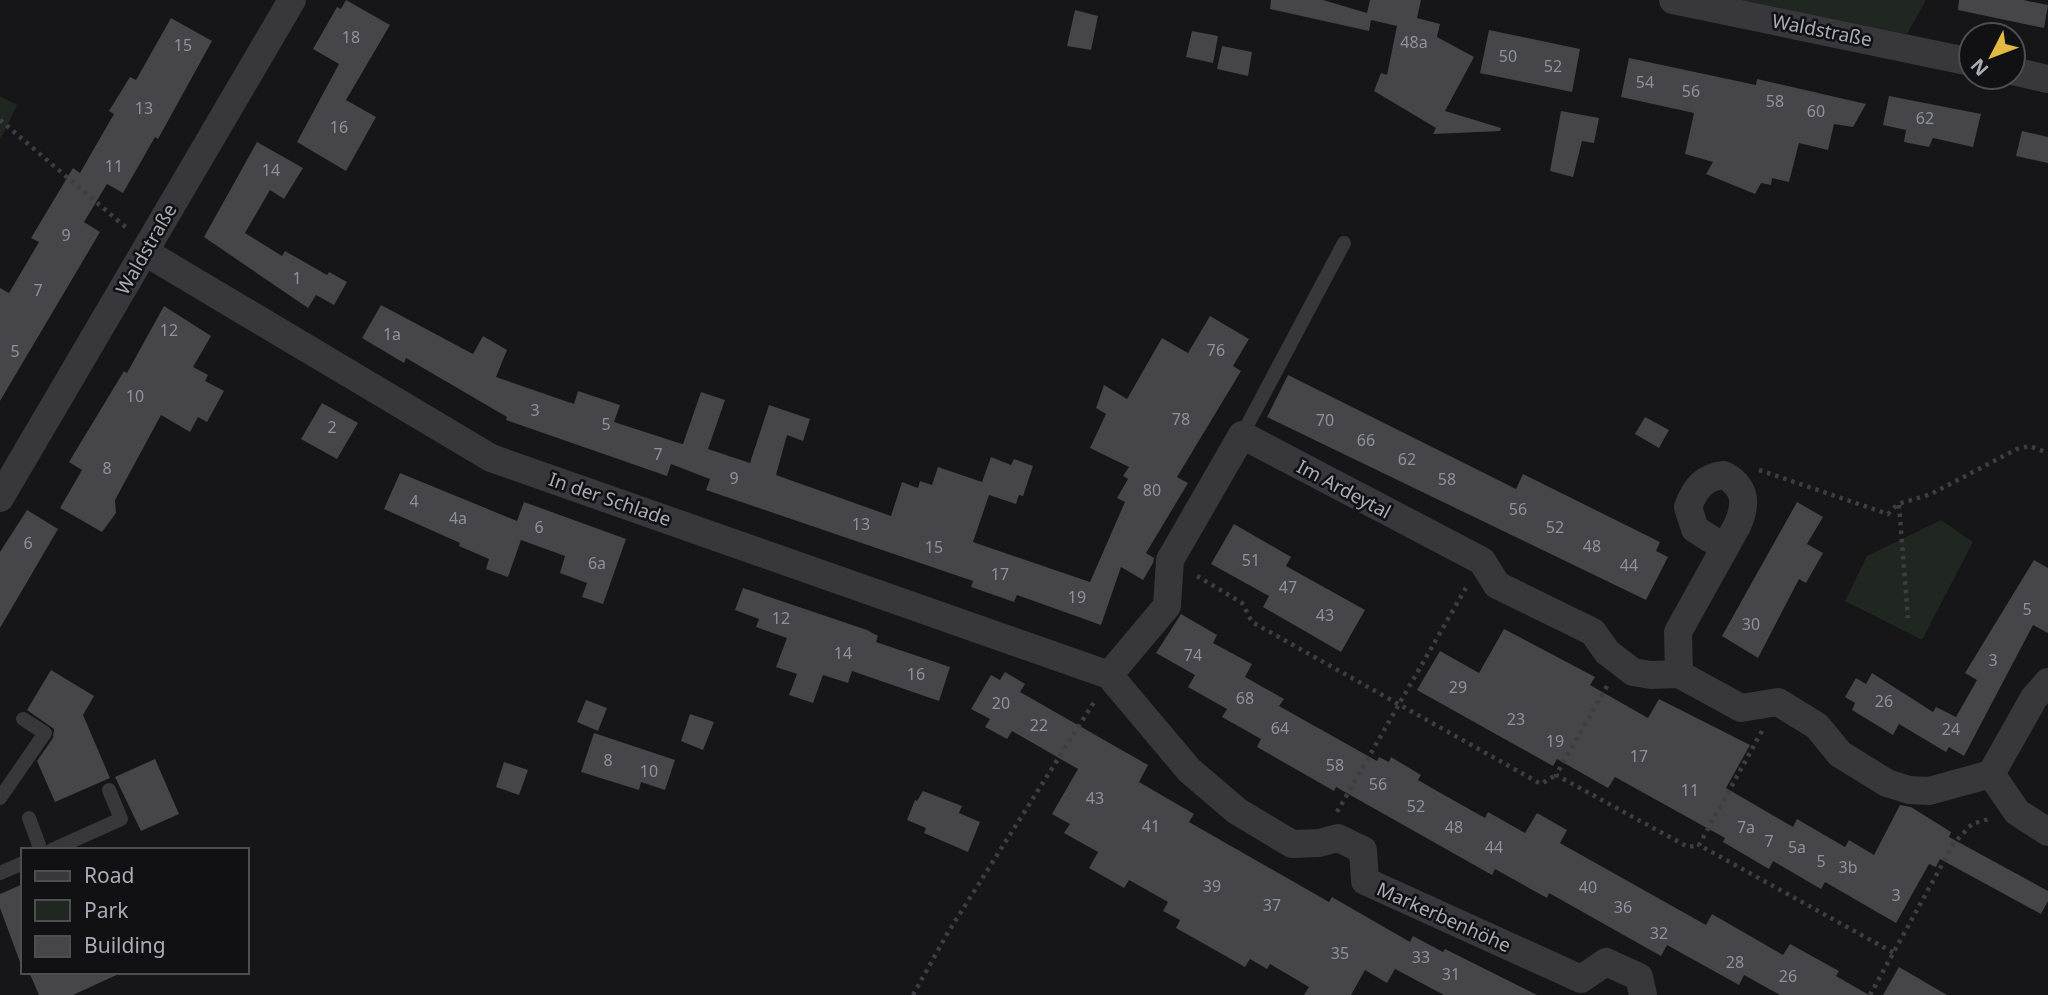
<svg xmlns="http://www.w3.org/2000/svg" width="2048" height="995" font-family="'Noto Sans',sans-serif">
	<rect width="100%" height="100%" fill="#161517"/>
	<g fill="#202721">
		<path d="M1742,0H1926L1907,34Z"/>
		<path d="M0,96L17,105L0,140Z"/>
		<path d="M1941,520L1973,542L1922,640L1845,601L1867,556Z"/>
	</g>
	<g fill="#45454a">
		<path d="M346,0L390,25L346,100L376,117L346,171L297,142L339,64L313,49L337,7L341,9Z"/>
		<path d="M1271,0H1323L1367,13L1370,0H1421L1417,18L1440,24L1437,37L1474,57L1445,111L1501,128L1500,131L1433,134L1436,128L1374,91L1381,73L1387,75L1397,26L1371,20L1369,31L1270,9Z"/>
		<path d="M1959,0H2023L2048,5L2044,28L1958,10Z"/>
		<path d="M1075,10L1098,16L1091,50L1067,46Z"/>
		<path d="M171,18L212,41L158,139L155,137L123,193L107,184L84,222L100,232L0,401V288L9,293L39,242L31,238L73,168L80,173L114,114L109,111L130,77L136,80Z"/>
		<path d="M1489,30L1580,49L1572,92L1480,73Z"/>
		<path d="M1192,31L1218,36L1213,63L1186,57Z"/>
		<path d="M1222,46L1252,52L1248,76L1217,69Z"/>
		<path d="M1629,58L1756,85L1757,79L1866,104L1853,127L1834,124L1828,150L1799,143L1789,182L1772,178L1771,185L1761,183L1755,194L1706,174L1713,162L1685,154L1694,113L1621,97Z"/>
		<path d="M1889,96L1981,114L1973,147L1933,138L1929,147L1904,142L1906,130L1883,125Z"/>
		<path d="M1561,111L1599,118L1594,143L1582,141L1573,177L1550,171Z"/>
		<path d="M2022,131L2048,137V163L2016,156Z"/>
		<path d="M257,142L303,168L284,199L270,190L245,233L282,256L285,251L327,275L329,272L347,282L334,305L316,295L308,308L204,237Z"/>
		<path d="M381,305L473,354L483,336L507,350L496,377L574,404L578,391L620,405L614,422L679,443L683,444L701,392L725,400L708,449L750,463L769,405L810,419L803,441L787,435L776,475L891,516L902,482L918,488L920,481L932,485L938,467L982,482L991,457L1011,465L1014,459L1033,466L1023,496L1019,495L1016,504L989,495L973,542L1090,582L1125,502L1117,498L1128,479L1123,476L1129,467L1090,448L1106,414L1096,408L1104,385L1127,399L1162,338L1188,353L1210,316L1249,339L1233,366L1241,371L1177,477L1188,483L1146,553L1154,558L1153,563L1143,580L1121,567L1101,625L1017,595L1014,602L971,587L973,581L706,490L710,479L671,464L667,476L506,420L507,417L406,358L404,363L362,338Z"/>
		<path d="M164,306L211,336L193,367L208,375L205,381L224,391L207,422L198,417L190,432L161,415L115,500L116,513L102,532L60,508L82,470L69,462L124,371L127,373Z"/>
		<path d="M1288,375L1516,489L1523,474L1660,542L1656,551L1668,557L1646,600L1267,417Z"/>
		<path d="M322,403L358,423L337,459L301,439Z"/>
		<path d="M1645,417L1669,430L1659,448L1635,434Z"/>
		<path d="M400,473L517,521L524,502L626,539L603,604L582,597L587,583L560,573L565,556L521,540L508,577L486,569L489,559L459,546L460,543L384,509Z"/>
		<path d="M1797,502L1823,517L1807,544L1823,553L1806,583L1799,579L1758,658L1722,636Z"/>
		<path d="M27,510L58,529L0,628V552Z"/>
		<path d="M1234,524L1291,557L1286,566L1365,610L1341,652L1263,607L1269,596L1211,564Z"/>
		<path d="M2034,560L2048,568V633L2033,625L1964,756L1949,747L1946,752L1899,724L1893,735L1852,710L1855,703L1845,697L1856,678L1866,684L1872,673L1933,712L1936,707L1956,717L1977,680L1965,673Z"/>
		<path d="M743,588L867,630L878,636L876,642L950,667L939,701L852,671L848,683L823,675L813,703L789,695L797,674L776,667L787,638L756,627L759,619L735,610Z"/>
		<path d="M1181,614L1217,635L1213,643L1252,664L1245,677L1284,699L1279,706L1377,761L1379,757L1389,762L1391,757L1421,775L1418,780L1437,791L1485,818L1488,812L1525,833L1537,813L1567,830L1560,843L1706,925L1712,914L1783,955L1790,944L1839,971L1836,976L1869,995H1780L1744,975L1739,985L1667,945L1661,956L1549,893L1547,898L1495,869L1492,875L1336,787L1334,791L1257,747L1261,739L1222,717L1227,709L1188,687L1195,675L1156,653Z"/>
		<path d="M1504,629L1595,677L1590,685L1648,718L1659,699L1750,745L1726,788L1793,827L1797,819L1845,847L1849,840L1874,855L1900,805L1911,807L1951,832L1949,837L2048,891V901L2041,914L1940,859L1936,867L1929,864L1896,923L1825,882L1821,889L1773,861L1769,869L1723,842L1725,838L1615,777L1608,788L1557,759L1553,766L1417,690L1440,651L1479,673Z"/>
		<path d="M51,670L94,696L83,715L110,778L55,802L37,761L53,738L54,729L27,710Z"/>
		<path d="M1005,672L1025,684L1020,692L1148,765L1139,782L1194,814L1189,822L1329,902L1332,897L1410,942L1413,936L1443,952L1445,949L1537,995H1444L1395,969L1387,983L1365,970L1351,995H1304L1309,987L1270,964L1267,969L1250,959L1245,967L1176,928L1180,920L1163,911L1168,902L1129,880L1124,888L1089,868L1098,852L1064,833L1070,824L1052,814L1078,769L1012,731L1007,739L985,727L990,719L971,709L991,675L1000,680Z"/>
		<path d="M586,700L607,708L598,731L577,722Z"/>
		<path d="M690,714L714,722L703,750L681,741Z"/>
		<path d="M594,733L675,760L665,790L641,782L639,790L581,772Z"/>
		<path d="M155,759L179,814L141,831L115,777Z"/>
		<path d="M504,762L528,770L519,795L496,787Z"/>
		<path d="M923,791L962,806L959,813L980,822L968,852L924,833L926,828L907,820L915,800L917,801Z"/>
		<path d="M23,884V962H20L0,908V894Z"/>
		<path d="M1899,967L1947,995H1883Z"/>
		<path d="M29,972H123L73,995H39Z"/>
	</g>
	<g fill="none" stroke-linecap="round" stroke-linejoin="round">
		<g stroke="#3d3e43" stroke-width="4.5" stroke-dasharray="3.5 5" stroke-linecap="butt">
			<path d="M0,120L129,230"/>
			<path d="M1759,470L1888,514L1898,504L1931,494L2017,449L2030,446L2048,453"/>
			<path d="M1899,505L1908,618"/>
			<path d="M1197,576L1242,603L1252,622L1541,784L1556,775"/>
			<path d="M1607,686L1556,775L1688,847L1699,845"/>
			<path d="M1762,731L1699,845L1894,953"/>
			<path d="M1337,812L1467,586"/>
			<path d="M913,995L947,934L1096,699"/>
			<path d="M1870,995L1954,843L1972,824L1989,819"/>
		</g>
		<g stroke="#37373c" stroke-width="14">
			<path d="M1242,435L1344,243"/>
			<path d="M0,798L45,733L23,719"/>
			<path d="M29,818L39,845L38,850"/>
			<path d="M52,850L121,819L109,790"/>
			<path d="M0,873L23,863"/>
		</g>
		<g stroke="#37373c" stroke-width="28">
			<path d="M1673,0L1971,62"/>
			<path d="M2013,71L2048,79"/>
			<path d="M145,252L491,458L1109,675L1189,770L1237,811L1292,844L1319,843L1338,838L1363,850L1365,881L1581,979L1606,962L1639,977L1643,995"/>
			<path d="M0,498L292,0"/>
			<path d="M1679,674L1678,632L1737,526C1747,504 1746,487 1724,475C1704,477 1695,488 1688,507L1695,529L1725,548"/>
			<path d="M1109,675L1167,606L1170,560L1242,435L1482,561L1497,585L1593,632L1607,652L1633,672L1651,675L1679,674L1741,708L1778,702L1817,726L1840,754L1887,783L1909,790L1929,791L1991,774L2017,812L2048,832"/>
			<path d="M1991,774L2034,698L2048,682"/>
		</g>
	</g>
	<g text-anchor="middle" stroke-width="5" stroke-linejoin="round" paint-order="stroke">
		<g font-size="16" fill="#8f929b">
			<text x="351" y="43">18</text>
			<text x="1414" y="48">48a</text>
			<text x="183" y="51">15</text>
			<text x="1508" y="62">50</text>
			<text x="1553" y="72">52</text>
			<text x="1645" y="88">54</text>
			<text x="1691" y="97">56</text>
			<text x="1775" y="107">58</text>
			<text x="144" y="114">13</text>
			<text x="1816" y="117">60</text>
			<text x="1925" y="124">62</text>
			<text x="339" y="133">16</text>
			<text x="114" y="172">11</text>
			<text x="271" y="176">14</text>
			<text x="66" y="241">9</text>
			<text x="297" y="284">1</text>
			<text x="38" y="296">7</text>
			<text x="169" y="336">12</text>
			<text x="392" y="340">1a</text>
			<text x="1216" y="356">76</text>
			<text x="15" y="357">5</text>
			<text x="135" y="402">10</text>
			<text x="535" y="416">3</text>
			<text x="1181" y="425">78</text>
			<text x="1325" y="426">70</text>
			<text x="606" y="430">5</text>
			<text x="332" y="433">2</text>
			<text x="1366" y="446">66</text>
			<text x="658" y="460">7</text>
			<text x="1407" y="465">62</text>
			<text x="107" y="474">8</text>
			<text x="734" y="484">9</text>
			<text x="1447" y="485">58</text>
			<text x="1152" y="496">80</text>
			<text x="414" y="507">4</text>
			<text x="1518" y="515">56</text>
			<text x="458" y="524">4a</text>
			<text x="861" y="530">13</text>
			<text x="539" y="533">6</text>
			<text x="1555" y="533">52</text>
			<text x="28" y="549">6</text>
			<text x="1592" y="552">48</text>
			<text x="934" y="553">15</text>
			<text x="1251" y="566">51</text>
			<text x="597" y="569">6a</text>
			<text x="1629" y="571">44</text>
			<text x="1000" y="580">17</text>
			<text x="1288" y="593">47</text>
			<text x="1077" y="603">19</text>
			<text x="2027" y="615">5</text>
			<text x="1325" y="621">43</text>
			<text x="781" y="624">12</text>
			<text x="1751" y="630">30</text>
			<text x="843" y="659">14</text>
			<text x="1193" y="661">74</text>
			<text x="1993" y="666">3</text>
			<text x="916" y="680">16</text>
			<text x="1458" y="693">29</text>
			<text x="1245" y="704">68</text>
			<text x="1884" y="707">26</text>
			<text x="1001" y="709">20</text>
			<text x="1516" y="725">23</text>
			<text x="1039" y="731">22</text>
			<text x="1280" y="734">64</text>
			<text x="1951" y="735">24</text>
			<text x="1555" y="747">19</text>
			<text x="1639" y="762">17</text>
			<text x="608" y="766">8</text>
			<text x="1335" y="771">58</text>
			<text x="649" y="777">10</text>
			<text x="1378" y="790">56</text>
			<text x="1690" y="796">11</text>
			<text x="1095" y="804">43</text>
			<text x="1416" y="812">52</text>
			<text x="1151" y="832">41</text>
			<text x="1454" y="833">48</text>
			<text x="1746" y="833">7a</text>
			<text x="1769" y="847">7</text>
			<text x="1494" y="853">44</text>
			<text x="1797" y="853">5a</text>
			<text x="1821" y="867">5</text>
			<text x="1848" y="873">3b</text>
			<text x="1212" y="892">39</text>
			<text x="1588" y="893">40</text>
			<text x="1896" y="901">3</text>
			<text x="1272" y="911">37</text>
			<text x="1623" y="913">36</text>
			<text x="1659" y="939">32</text>
			<text x="1340" y="959">35</text>
			<text x="1421" y="963">33</text>
			<text x="1735" y="968">28</text>
			<text x="1451" y="980">31</text>
			<text x="1788" y="982">26</text>
		</g>
		<g font-size="19" fill="#a8acb6" stroke="#111012">
			<text transform="translate(1822 30) rotate(11)" y="7">Waldstraße</text>
			<text transform="translate(146 249) rotate(-60)" y="7">Waldstraße</text>
			<text transform="translate(1344 489) rotate(28)" y="7">Im Ardeytal</text>
			<text transform="translate(610 499) rotate(19)" y="7">In der Schlade</text>
			<text transform="translate(1444 917) rotate(24)" y="7">Markerbenhöhe</text>
		</g>
	</g>
	<rect x="21" y="848" width="228" height="126" fill="#111012" stroke="#4d4e54" stroke-width="2"/>
	<rect x="35" y="871" width="35" height="10" fill="#37373c" stroke="#4d4e54" stroke-width="2"/>
	<text x="84" y="883" font-size="21" fill="#a8acb6">Road</text>
	<rect x="35" y="900" width="35" height="21" fill="#202721" stroke="#4d4e54" stroke-width="2"/>
	<text x="84" y="918" font-size="21" fill="#a8acb6">Park</text>
	<rect x="35" y="936" width="35" height="21" fill="#45454a" stroke="#4d4e54" stroke-width="2"/>
	<text x="84" y="953" font-size="21" fill="#a8acb6">Building</text>
	<g transform="translate(1992 56) rotate(228)"><circle r="33" fill="#111012" stroke="#4d4e54" stroke-width="2"/>
	<path d="M0-5L12 26L0 18L-12 26Z" fill="#e2b942"/>
	<text y="-10" font-size="19" font-weight="bold" text-anchor="middle" fill="#a8acb6">N</text>
	</g>
</svg>
